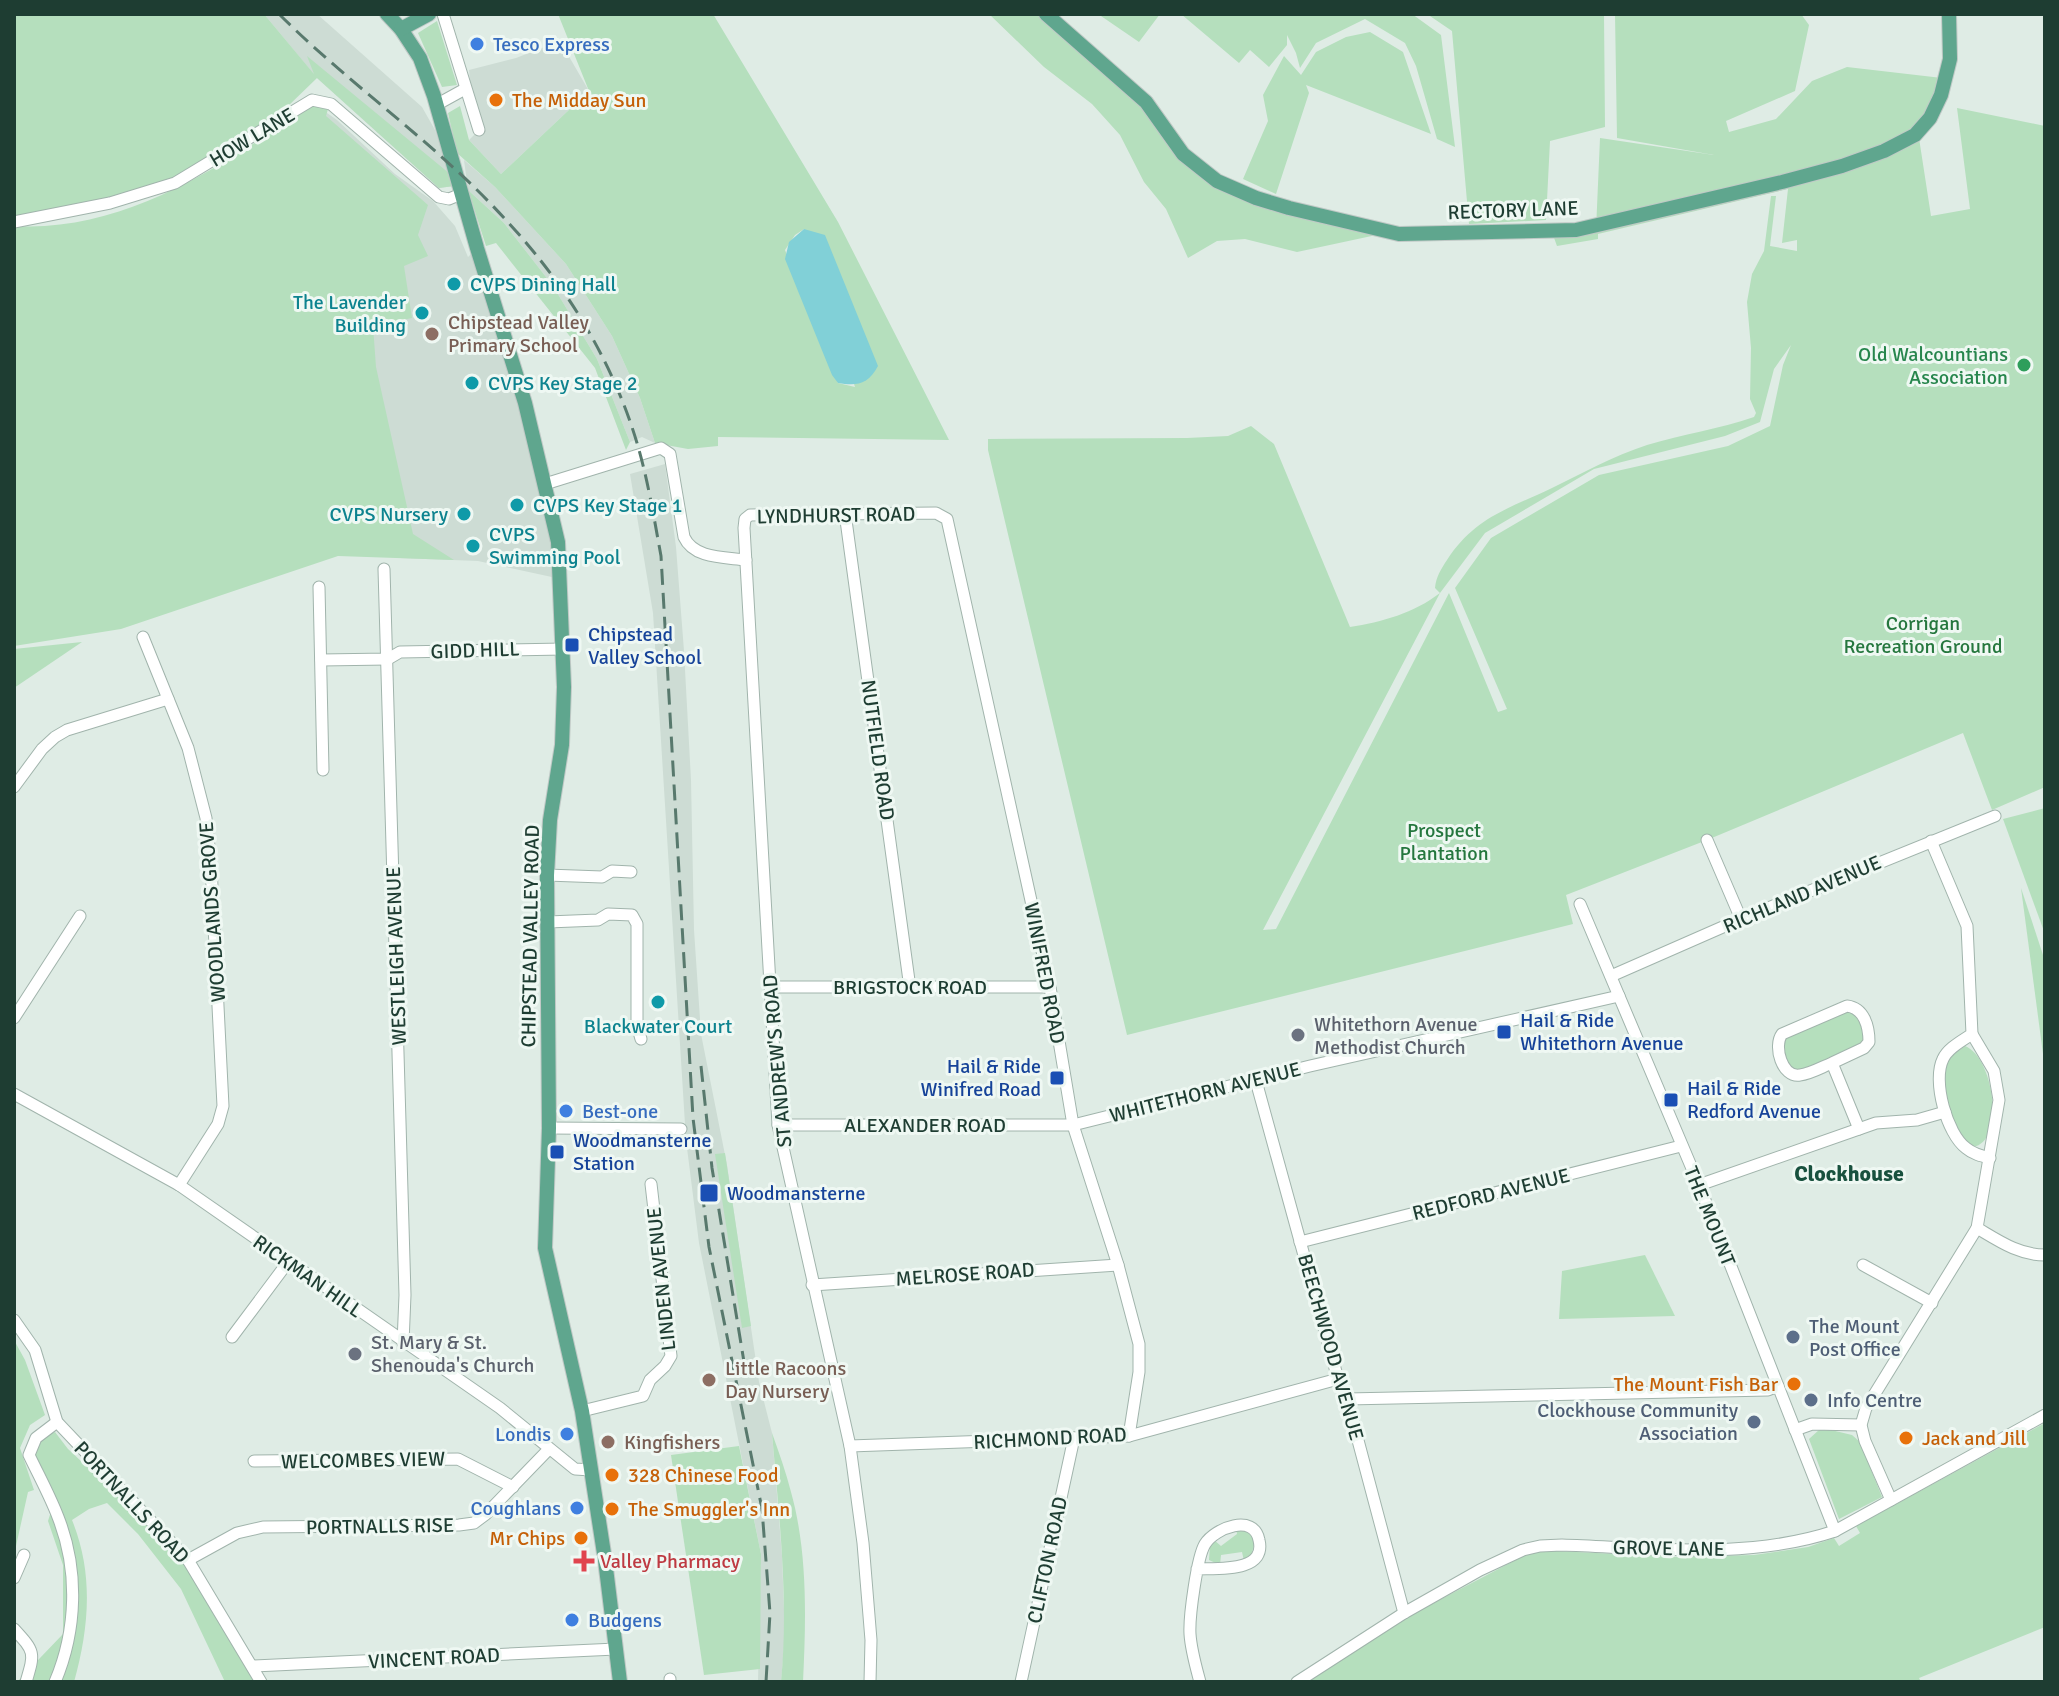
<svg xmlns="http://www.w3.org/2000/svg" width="2059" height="1696" font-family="Signika,sans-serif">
	<rect width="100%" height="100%" fill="#dfece5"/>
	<g fill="#cddcd4">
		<path d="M264,14H317L422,107L435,130L454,186L439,188L317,78Z"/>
		<path d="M560,41L589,91L501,174L469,140L475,134L469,70L516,58Z"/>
		<path d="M317,106L337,120L395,174L433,201L455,226L468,257L477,248L509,345L561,579L478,561L400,558Z"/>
		<path d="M464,160L495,187L566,264L612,336L640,398L655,443L642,437L630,442L597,359L553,286L504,223L468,190Z"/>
		<path d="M665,464L676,547L684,651L691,780L694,930L701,1034L727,1165L759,1382L772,1433L782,1556L785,1637L781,1682H758L761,1554L699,1243L686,1140L653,613L630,474Z"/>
	</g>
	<g fill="#b5dfbd" fill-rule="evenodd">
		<path d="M14,14H264L314,74L307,56L450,174L454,186L439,188L317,78L284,110L175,183L14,222Z"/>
		<path d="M558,14H713L838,222L949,440L718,437V446L688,449L655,443L640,398L612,336L566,264L495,187L457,153L448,113L460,106L469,140L501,174L589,91ZM804,229L855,387L838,383L785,250L795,235Z"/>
		<path d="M989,14H1042L1150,113L1169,146L1206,182L1266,207L1381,234L1297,252L1245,239L1217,241L1188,258L1166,209L1144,182L1120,135L1092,104L1044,67Z"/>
		<path d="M1102,14H1160L1139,42L1101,16Z"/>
		<path d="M1181,14H1412L1441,35L1455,147L1437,139L1416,66L1405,43L1365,19L1316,43L1300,68L1296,53L1287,35V45L1269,67L1250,50L1239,63Z"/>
		<path d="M1427,14H1604L1605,127L1550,141L1546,220L1469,224L1452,31Z"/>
		<path d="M1615,14H1801L1809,25L1795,91L1726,121L1729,132L1776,119L1812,81L1847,67L1942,78L1919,138L1931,216L1970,209L1957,108L2045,126V787L1992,810L1963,733L1707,840L1566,895L1573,924L1127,1035L988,450V439L1187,438L1228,436L1251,426L1274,444L1350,627C1382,622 1414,613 1440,593L1435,588C1436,577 1441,569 1447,560C1475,517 1508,509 1552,488C1583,473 1613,456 1647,445C1683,434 1719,429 1754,417L1756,413L1750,399L1751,348L1747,302L1752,274L1764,251L1771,196H1776L1770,246L1797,251V240L1782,243L1788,189L1598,234V239L1557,246L1553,235L1596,230L1600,138L1714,155L1617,138ZM1791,345L1783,365L1770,426L1728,446L1599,475L1491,538L1455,588L1507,709L1498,712L1449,593L1276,929L1263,930L1440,593L1485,533L1594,469L1725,436L1760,422L1774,369Z"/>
		<path d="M437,21L457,85L442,87L418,33Z"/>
		<path d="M1370,32L1403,52L1431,134L1306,85L1309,93L1276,194L1243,179L1268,121L1263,95L1284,56L1301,75L1316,52L1346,37Z"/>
		<path d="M311,105L328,109L326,116L428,205L418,235L428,256L404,266L412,318L373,326L376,367L413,534L454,560L338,556L121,629L14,646V226C124,233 224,165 311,105Z"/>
		<path d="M468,190L504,223L553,286L597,359L630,442L626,450L595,368L496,243L486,246Z"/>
		<path d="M82,642L14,688V649Z"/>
		<path d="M2045,808V934L2003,819Z"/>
		<path d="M2021,888L2045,961V1069Z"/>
		<path d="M1847,1011L1858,1014L1866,1036L1861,1046L1799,1072L1788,1067L1781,1043L1786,1036Z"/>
		<path d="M1965,1046C1994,1057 2006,1142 1973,1147C1954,1133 1934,1081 1950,1059C1953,1054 1960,1050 1965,1046Z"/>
		<path d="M725,1153L751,1326L742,1328L715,1154Z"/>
		<path d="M1645,1255L1675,1316L1559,1319L1562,1271Z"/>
		<path d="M14,1340L25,1360L45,1415L30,1425L20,1448L34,1490L28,1492L14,1555Z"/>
		<path d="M2045,1423V1627L1919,1678L1921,1682H1304L1407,1617L1531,1552L1556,1551L1677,1557L1754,1555L1808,1547L1834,1538L1839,1546L1860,1533L1856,1526Z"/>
		<path d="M1827,1429L1852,1435L1860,1442L1882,1497L1839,1519L1809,1439L1819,1430Z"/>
		<path d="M55,1432L68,1449L188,1560L261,1682H225L181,1589L138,1534L107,1503L89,1509L72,1520C94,1574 89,1628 74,1682H17L63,1634V1565L48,1521L54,1502L33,1455L39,1439Z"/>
		<path d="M772,1433C779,1453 786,1472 791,1492C808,1553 806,1620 803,1682H781C789,1599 779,1516 772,1433Z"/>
		<path d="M739,1446L761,1554L760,1669L704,1675L671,1455Z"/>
		<path d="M1236,1529C1247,1530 1251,1533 1255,1542L1251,1556L1244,1561L1242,1552L1221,1555L1220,1565L1209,1560L1210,1544L1214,1540L1221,1546L1237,1534Z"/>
	</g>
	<path fill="#81d0d7" d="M804,229L825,235L878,366C868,385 856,386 838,383L832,375L785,259L789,242Z"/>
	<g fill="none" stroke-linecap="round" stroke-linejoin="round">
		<defs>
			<g id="minor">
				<path d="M443,14L479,130"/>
				<path d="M436,105L465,89"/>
				<path d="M14,222L110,203L175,183L312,100L331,104L439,197L449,199L461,194"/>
				<path d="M545,484L661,448L670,454L684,537C694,559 725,557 746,560"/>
				<path d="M845,513L910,988"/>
				<path d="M384,569L405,1295L403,1343"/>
				<path d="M319,587L323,770"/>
				<path d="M143,637L188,748L206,818L211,866L223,1106L218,1124L179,1185"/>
				<path d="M321,660L388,659L400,652L564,649"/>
				<path d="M14,787L42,749L55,737L67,730L168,699"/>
				<path d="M1707,840L1741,919"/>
				<path d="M1931,841L1967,926L1972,1034C1962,1041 1948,1048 1943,1059C1932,1081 1947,1134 1966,1148C1973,1154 1981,1156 1990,1158"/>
				<path d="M547,875L602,877L612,871L631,872"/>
				<path d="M1580,904L1699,1185L1835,1531"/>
				<path d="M548,922L598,920L608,914L632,915L637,924V1025L641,1039"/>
				<path d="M1611,976L1741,919L1995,816"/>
				<path d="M770,987H1050"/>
				<path d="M14,1018L80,916"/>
				<path d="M1832,1063L1864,1048L1869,1042C1869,1026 1864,1008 1847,1006L1782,1034C1773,1046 1782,1078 1800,1075C1810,1074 1822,1067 1832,1063L1859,1129"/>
				<path d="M1256,1081L1338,1379L1347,1399L1404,1613"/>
				<path d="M14,1094L179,1185L500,1408L575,1469L591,1470"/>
				<path d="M778,1125H1073L1310,1066L1619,996"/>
				<path d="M549,1128L681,1129"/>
				<path d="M1699,1185L1876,1123L1917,1120L1945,1112"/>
				<path d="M1977,1228C1999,1241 2019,1255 2045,1255"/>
				<path d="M1300,1242L1681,1146"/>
				<path d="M1863,1265L1932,1303"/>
				<path d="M812,1285L1118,1265"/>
				<path d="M14,1320L35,1350L57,1422L188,1560L261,1682"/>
				<path d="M232,1337L288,1262"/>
				<path d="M1347,1399L1768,1390L1778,1386"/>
				<path d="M582,1411L643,1396L650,1380L665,1366L671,1356L651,1184"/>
				<path d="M1795,1430L1812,1424L1861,1425"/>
				<path d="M850,1446L1129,1436L1338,1379"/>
				<path d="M254,1461L458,1459L513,1487"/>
				<path d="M1891,1500L1865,1441L1861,1425L1866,1408L1977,1228L1999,1100L1994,1071L1972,1034"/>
				<path d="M188,1560L237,1533L263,1527L459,1525L474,1523L486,1514L549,1449"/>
				<path d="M1197,1569C1216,1568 1267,1573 1259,1540C1254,1513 1215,1528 1205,1544C1197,1557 1189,1617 1190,1634C1191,1650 1196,1667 1200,1682"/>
				<path d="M14,1578L24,1555"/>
				<path d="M14,1629C35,1652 35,1652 26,1682"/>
				<path d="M253,1666L616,1649"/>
				<path d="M670,1679V1682"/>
				<path d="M55,1682C77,1630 79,1570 58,1517C50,1496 39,1476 29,1455L36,1438L57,1422"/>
				<path d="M870,1682L871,1640L863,1543L850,1446L778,1125L744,528L745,519L750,515L936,513L947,519L1050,987L1073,1125L1118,1265L1139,1344V1372L1129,1436"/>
				<path d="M1021,1682L1074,1438"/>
				<path d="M1297,1682L1404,1613L1480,1570L1523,1550L1540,1546L1562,1545C1653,1548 1748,1560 1835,1531L2045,1415"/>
			</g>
			<g id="major">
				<path d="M387,14L401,29L420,58L434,96L477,248L525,403L558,542L564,687L562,745L550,820L547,875L549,1128L545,1248L582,1411L605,1560L620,1682"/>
				<path d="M1046,14L1146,102L1183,154L1217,181L1256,198L1289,208L1399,234L1576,230L1782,182L1842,166L1884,151L1915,135L1930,118L1941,95L1950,59L1949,14"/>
				<path d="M401,29L429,14"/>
			</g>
		</defs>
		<use href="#minor" stroke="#a1b4ac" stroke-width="13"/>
		<use href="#major" stroke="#c0c9c6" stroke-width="16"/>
		<use href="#minor" stroke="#fff" stroke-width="11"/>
		<use href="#major" stroke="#5fa68e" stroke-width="14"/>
		<g stroke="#58796d" stroke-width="3" stroke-dasharray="16 8" stroke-linecap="butt">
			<path d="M279,14C351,86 437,144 505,219C564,282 612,359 637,443C648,480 654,518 661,556L693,1118L709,1247L762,1509L770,1613L766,1682"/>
			<path d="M701,1066L712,1168L746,1374"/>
		</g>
	</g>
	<g fill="#3f7fe0" stroke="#eff8f3" stroke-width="3">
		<circle cx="477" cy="44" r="8"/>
		<circle cx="566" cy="1111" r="8"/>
		<circle cx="567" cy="1434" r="8"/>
		<circle cx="577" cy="1508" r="8"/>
		<circle cx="572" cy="1620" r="8"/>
	</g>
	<g fill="#e8710a" stroke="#eff8f3" stroke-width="3">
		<circle cx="496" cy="100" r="8"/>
		<circle cx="1794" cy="1384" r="8"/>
		<circle cx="1906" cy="1438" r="8"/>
		<circle cx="612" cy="1475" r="8"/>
		<circle cx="612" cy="1509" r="8"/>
		<circle cx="581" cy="1538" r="8"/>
	</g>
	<g fill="#0f9aa8" stroke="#eff8f3" stroke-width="3">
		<circle cx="454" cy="284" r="8"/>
		<circle cx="422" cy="313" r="8"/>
		<circle cx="472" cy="383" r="8"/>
		<circle cx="517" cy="505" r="8"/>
		<circle cx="464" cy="514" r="8"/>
		<circle cx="473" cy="546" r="8"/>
		<circle cx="658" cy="1002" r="8"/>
	</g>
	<g fill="#8d6e63" stroke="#eff8f3" stroke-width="3">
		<circle cx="432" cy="334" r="8"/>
		<circle cx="709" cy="1380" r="8"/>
		<circle cx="608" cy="1442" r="8"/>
	</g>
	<circle fill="#2e9e5b" stroke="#eff8f3" stroke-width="3" cx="2024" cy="365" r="8"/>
	<g fill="#1a4fb4" stroke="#eff8f3" stroke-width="3">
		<rect x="564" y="637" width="16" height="16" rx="4"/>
		<rect x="1496" y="1024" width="16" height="16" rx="4"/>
		<rect x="1049" y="1070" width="16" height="16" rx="4"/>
		<rect x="1663" y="1092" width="16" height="16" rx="4"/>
		<rect x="549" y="1144" width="16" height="16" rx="4"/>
		<rect x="699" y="1183" width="20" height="20" rx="4"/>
	</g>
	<g fill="#6b7280" stroke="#eff8f3" stroke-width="3">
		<circle cx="1298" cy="1035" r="8"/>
		<circle cx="355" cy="1354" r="8"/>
	</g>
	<g fill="#5c6f8a" stroke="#eff8f3" stroke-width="3">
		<circle cx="1793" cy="1337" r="8"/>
		<circle cx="1811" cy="1400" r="8"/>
		<circle cx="1754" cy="1422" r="8"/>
	</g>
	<path fill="#e0444e" stroke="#eff8f3" stroke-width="3" d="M580 1549h8v8h8v8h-8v8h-8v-8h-8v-8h8z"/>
	<g text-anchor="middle" stroke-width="6" stroke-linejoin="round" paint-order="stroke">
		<g font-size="20" fill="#366cbe" stroke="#eff8f3" text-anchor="start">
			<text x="493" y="51">Tesco Express</text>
			<text x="582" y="1118">Best-one</text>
			<text x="551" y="1441" text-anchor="end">Londis</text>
			<text x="561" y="1515" text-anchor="end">Coughlans</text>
			<text x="588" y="1627">Budgens</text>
		</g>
		<g font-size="20" fill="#c56008" stroke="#eff8f3" text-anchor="start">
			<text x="512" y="107">The Midday Sun</text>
			<text x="1778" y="1391" text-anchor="end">The Mount Fish Bar</text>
			<text x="1922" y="1445">Jack and Jill</text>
			<text x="628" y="1482">328 Chinese Food</text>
			<text x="628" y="1516">The Smuggler's Inn</text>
			<text x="565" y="1545" text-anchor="end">Mr Chips</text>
		</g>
		<g font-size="20" fill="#1e3d32" stroke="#eff8f3">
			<text transform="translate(252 137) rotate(-31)" y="7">HOW LANE</text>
			<text transform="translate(1513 210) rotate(-2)" y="7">RECTORY LANE</text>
			<text transform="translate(836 515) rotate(-1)" y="7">LYNDHURST ROAD</text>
			<text transform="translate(475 650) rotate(-2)" y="7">GIDD HILL</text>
			<text transform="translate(878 750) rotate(82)" y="7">NUTFIELD ROAD</text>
			<text transform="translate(1802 894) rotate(-23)" y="7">RICHLAND AVENUE</text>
			<text transform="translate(212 912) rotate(-94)" y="7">WOODLANDS GROVE</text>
			<text transform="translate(530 936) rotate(-89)" y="7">CHIPSTEAD VALLEY ROAD</text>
			<text transform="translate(396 956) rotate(-92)" y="7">WESTLEIGH AVENUE</text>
			<text transform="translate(1045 973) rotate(79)" y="7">WINIFRED ROAD</text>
			<text x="910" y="994">BRIGSTOCK ROAD</text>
			<text transform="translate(777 1061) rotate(-95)" y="7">ST ANDREW'S ROAD</text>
			<text transform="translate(1205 1092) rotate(-14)" y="7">WHITETHORN AVENUE</text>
			<text x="925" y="1132">ALEXANDER ROAD</text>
			<text transform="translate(1491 1194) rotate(-14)" y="7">REDFORD AVENUE</text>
			<text transform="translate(1710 1216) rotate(68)" y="7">THE MOUNT</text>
			<text transform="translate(965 1274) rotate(-4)" y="7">MELROSE ROAD</text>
			<text transform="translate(308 1276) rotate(35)" y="7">RICKMAN HILL</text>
			<text transform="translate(661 1279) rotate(-96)" y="7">LINDEN AVENUE</text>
			<text transform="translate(1331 1347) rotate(74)" y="7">BEECHWOOD AVENUE</text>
			<text transform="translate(1050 1438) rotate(-3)" y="7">RICHMOND ROAD</text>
			<text transform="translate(363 1460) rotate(-1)" y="7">WELCOMBES VIEW</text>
			<text transform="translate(132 1502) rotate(47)" y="7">PORTNALLS ROAD</text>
			<text transform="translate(380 1526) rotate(-1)" y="7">PORTNALLS RISE</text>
			<text transform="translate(1669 1548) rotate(1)" y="7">GROVE LANE</text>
			<text transform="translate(1047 1560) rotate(-78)" y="7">CLIFTON ROAD</text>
			<text transform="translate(434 1658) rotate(-3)" y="7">VINCENT ROAD</text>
		</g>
		<g font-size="20" fill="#0d838f" stroke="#eff8f3" text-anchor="start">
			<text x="470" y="291">CVPS Dining Hall</text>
			<text x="406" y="309" text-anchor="end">The Lavender<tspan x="406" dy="23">Building</tspan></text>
			<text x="488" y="390">CVPS Key Stage 2</text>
			<text x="533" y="512">CVPS Key Stage 1</text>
			<text x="448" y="521" text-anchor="end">CVPS Nursery</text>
			<text x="489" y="541">CVPS<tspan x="489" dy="23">Swimming Pool</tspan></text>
			<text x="658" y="1033" text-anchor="middle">Blackwater Court</text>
		</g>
		<g font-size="20" fill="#785e54" stroke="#eff8f3" text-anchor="start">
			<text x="448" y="329">Chipstead Valley<tspan x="448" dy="23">Primary School</tspan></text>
			<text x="725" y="1375">Little Racoons<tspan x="725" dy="23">Day Nursery</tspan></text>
			<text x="624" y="1449">Kingfishers</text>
		</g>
		<g font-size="20" fill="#27864d" stroke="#eff8f3" text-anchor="end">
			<text x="2008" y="361">Old Walcountians<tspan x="2008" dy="23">Association</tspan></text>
		</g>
		<g font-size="20" fill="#25773e" stroke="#eff8f3">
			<text x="1923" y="630">Corrigan<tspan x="1923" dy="23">Recreation Ground</tspan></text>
			<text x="1444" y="837">Prospect<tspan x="1444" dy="23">Plantation</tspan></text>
		</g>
		<g font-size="20" fill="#164399" stroke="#eff8f3" text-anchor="start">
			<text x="588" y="641">Chipstead<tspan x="588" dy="23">Valley School</tspan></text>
			<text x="1520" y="1027">Hail &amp; Ride<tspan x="1520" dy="23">Whitethorn Avenue</tspan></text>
			<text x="1041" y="1073" text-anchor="end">Hail &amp; Ride<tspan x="1041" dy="23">Winifred Road</tspan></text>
			<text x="1687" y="1095">Hail &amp; Ride<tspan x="1687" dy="23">Redford Avenue</tspan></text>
			<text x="573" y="1147">Woodmansterne<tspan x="573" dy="23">Station</tspan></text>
			<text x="727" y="1200">Woodmansterne</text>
		</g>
		<g font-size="20" fill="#5b616d" stroke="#eff8f3" text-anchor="start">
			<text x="1314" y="1031">Whitethorn Avenue<tspan x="1314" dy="23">Methodist Church</tspan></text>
			<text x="371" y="1349">St. Mary &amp; St.<tspan x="371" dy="23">Shenouda's Church</tspan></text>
		</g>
		<g font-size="20" fill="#4e5e75" stroke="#eff8f3" text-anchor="start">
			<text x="1809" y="1333">The Mount<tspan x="1809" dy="23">Post Office</tspan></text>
			<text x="1827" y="1407">Info Centre</text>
			<text x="1738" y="1417" text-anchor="end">Clockhouse Community<tspan x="1738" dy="23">Association</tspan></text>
		</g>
		<g font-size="20" fill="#be3a42" stroke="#eff8f3" text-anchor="start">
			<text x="600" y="1568">Valley Pharmacy</text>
		</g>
		<g font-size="22" font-weight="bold" fill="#18513e" stroke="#eff8f3">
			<text x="1849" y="1181">Clockhouse</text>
		</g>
	</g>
	<rect width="2059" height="1696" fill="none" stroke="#1e3d32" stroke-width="32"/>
</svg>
